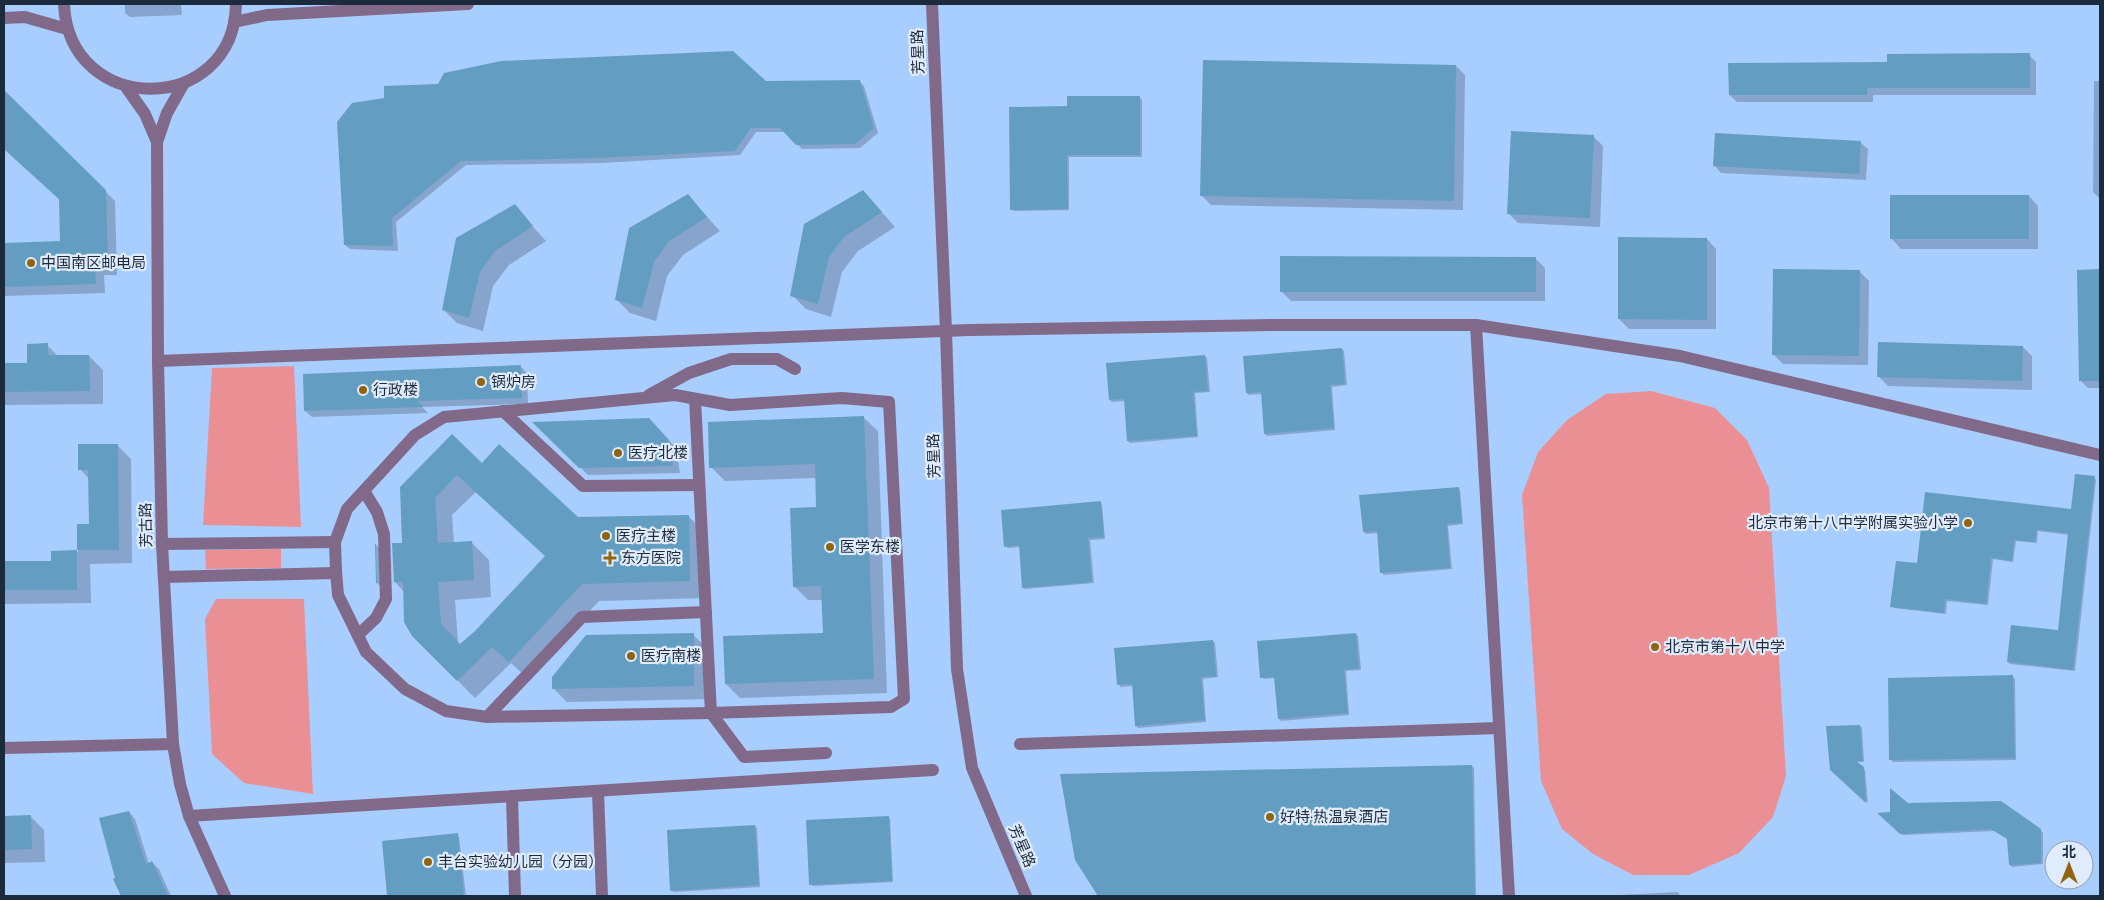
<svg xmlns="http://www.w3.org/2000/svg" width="2104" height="900" font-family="Bitter,'Noto Sans SC',serif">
	<rect width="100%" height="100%" fill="#a8cdff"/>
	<g fill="#ea9095">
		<path d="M294,366L301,527L203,525L212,368Z"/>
		<path d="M1651,391L1715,408L1747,440L1769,488L1786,776L1773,817L1739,853L1689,875H1633L1593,854L1562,829L1541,781L1522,495L1538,452L1567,420L1606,394Z"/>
		<path d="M281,549V568L206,569L205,550Z"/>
		<path d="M216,599H304L313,794L244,783L212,754L205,619Z"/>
	</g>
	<g fill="#0003" fill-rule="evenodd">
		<path d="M125,4H181L182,15L130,17L125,13Z"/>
		<path d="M2029,55L2036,62V95H1873V102H1737L1730,95L1888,64Z"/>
		<path d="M1456,66L1465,75L1463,210L1211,205L1202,196Z"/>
		<path d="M859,81L864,86L878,133L860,148L802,149L786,132H756L740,155L601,163L466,165L396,222L398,251L350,249L345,245L338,122L765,83Z"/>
		<path d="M2094,81H2100V199L2093,192Z"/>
		<path d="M4,91L115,201L117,275H104L105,293L4,296V244L61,242L60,200L4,149Z"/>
		<path d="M1140,98L1142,100V157H1069V210L1014,211L1012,209L1069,107Z"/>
		<path d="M1593,136L1603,146L1600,227L1518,223L1509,214Z"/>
		<path d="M1860,142L1868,149L1866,180L1721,173L1714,165Z"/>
		<path d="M863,191L895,227L858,251L842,272L831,317L806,309L792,295Z"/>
		<path d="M688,196L720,231L683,255L667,276L656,321L630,313L616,299Z"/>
		<path d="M2029,196L2038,206V249H1901L1892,239Z"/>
		<path d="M514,206L546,241L509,265L493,286L483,331L457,323L443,309Z"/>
		<path d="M1707,239L1716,249V329H1629L1619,319Z"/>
		<path d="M1535,258L1545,268V301H1291L1281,291Z"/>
		<path d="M2100,270V388H2088L2081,381L2079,271Z"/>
		<path d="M1860,272L1869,281L1868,365L1783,364L1773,354Z"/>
		<path d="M47,345L59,357L89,356L103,370V404L4,405V364H28Z"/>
		<path d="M2023,347L2032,356V390L1888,386L1878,376Z"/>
		<path d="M1342,349L1344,351L1347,385L1332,387L1335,430L1267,436L1265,434L1262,394L1249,395L1247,393Z"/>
		<path d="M1205,356L1207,358L1210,392L1195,393L1198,437L1130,443L1128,441L1125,401L1112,402L1110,400Z"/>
		<path d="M520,366L527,373L528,404L422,407L428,413L312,417L305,411Z"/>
		<path d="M864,418L878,431L887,693L740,698L726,684L824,634L823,600H808L794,586L817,508L816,478L725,481L711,467Z"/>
		<path d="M649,420L676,448L680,473L588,475L535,423Z"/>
		<path d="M117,445L131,459L132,563L90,564L91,603L4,604V563L52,562V552H78V525H90L89,479L80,469Z"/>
		<path d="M482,464L577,518L688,516L706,533L707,598L599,601L527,678L511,663L475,698L413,635L404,592L395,582L403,544L402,487ZM476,492L546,556L476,632L460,646L458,643L455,600L491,597L489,560L471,542L454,543L452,515Z"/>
		<path d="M2094,478L2096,480L2075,671L2010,664L2008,662L2059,631L2069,535L2038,531L2037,543L2016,541L2013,562L1993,559L1988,605L1947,601L1946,614L1894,608L1892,606L1918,565L2072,510Z"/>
		<path d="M1458,488L1460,490L1463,524L1448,526L1452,569L1384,575L1382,573L1378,533L1366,534L1364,532Z"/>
		<path d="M1100,503L1102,505L1105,539L1090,540L1094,583L1025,589L1023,587L1020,547L1008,548L1006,546Z"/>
		<path d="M376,545L385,554L386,592L377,583Z"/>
		<path d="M1356,634L1358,636L1361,670L1346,671L1349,715L1281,721L1279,719L1276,678L1264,679L1262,677Z"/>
		<path d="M693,635L707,648L708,699L567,702L553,688Z"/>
		<path d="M1213,641L1215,643L1218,677L1203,679L1206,722L1138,728L1136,726L1133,686L1121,687L1119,685Z"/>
		<path d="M2013,677L2015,679L2016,760L1893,762L1891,760Z"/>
		<path d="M1860,726L1862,728L1864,762H1856L1865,770L1868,803L1831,769Z"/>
		<path d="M1472,766L1474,768L1476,896H1100L1076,860Z"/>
		<path d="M1908,804L2040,830L2043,833V864L2012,867L2010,865L2008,839L1994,831L1903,835L1880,814H1892Z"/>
		<path d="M129,812L135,819L149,864L152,862L159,869L171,896H122L114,879L117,878Z"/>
		<path d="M30,816L44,830L45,862L4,863V817Z"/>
		<path d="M888,817L890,819L893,882L813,886L811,884Z"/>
		<path d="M755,826L757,828L760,887L674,892L672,890Z"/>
		<path d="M457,835L459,837L466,896H388L383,842Z"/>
		<path d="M1678,892L1680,896H1600Z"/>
	</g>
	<g fill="#639ec2" fill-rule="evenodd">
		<path d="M733,51L766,81L860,80L874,128L855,144L796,145L780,128H751L735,151L596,158L461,161L392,218L393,246L344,245L337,122L352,103L384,98V86L438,84L444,73L501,61Z"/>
		<path d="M2030,53V88H1867V95H1729L1728,63L1887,62V54Z"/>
		<path d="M1203,60L1456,65L1454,201L1200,196Z"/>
		<path d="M4,90L106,190L108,265L95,266L96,284L4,287V243L60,241L59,199L4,149Z"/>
		<path d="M1067,96H1140V155H1067L1068,209L1010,210L1009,107L1067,106Z"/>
		<path d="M1511,131L1594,135L1590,218L1507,214Z"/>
		<path d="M1715,133L1861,141L1859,174L1713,166Z"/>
		<path d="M863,190L882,212L844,237L829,257L818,304L790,296L804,224Z"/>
		<path d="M688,194L707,217L669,241L654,262L642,308L615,300L629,228Z"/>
		<rect x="1890" y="195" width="139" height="44"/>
		<path d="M515,204L533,226L495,251L480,272L469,318L442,310L456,238Z"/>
		<path d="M1618,237L1707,238V320L1618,319Z"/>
		<path d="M1280,256L1536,257V292H1280Z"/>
		<path d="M1773,269L1860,270L1859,356L1772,355Z"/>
		<path d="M2100,269V381H2079L2077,270Z"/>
		<path d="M1878,342L2023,346L2022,381L1877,377Z"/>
		<path d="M48,343V355H89L90,391L4,392V363H27V344Z"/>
		<path d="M1342,348L1345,384L1330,385L1334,428L1264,434L1261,392L1246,393L1243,356Z"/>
		<path d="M1205,355L1208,391L1193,392L1197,436L1127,441L1124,399L1109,400L1106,363Z"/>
		<path d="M521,365L522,398L417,401L424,407L304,411L303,374Z"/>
		<path d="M864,416L874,679L725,684L723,636L823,633L821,586L793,587L790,508L816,507L815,464L709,468L708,422Z"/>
		<path d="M649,418L669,440L673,466L579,468L532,422Z"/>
		<path d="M452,434L482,463L499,444L578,517L689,515L690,581L582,584L509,662L492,647L457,681L412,636L404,622L403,582H394L392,543H402L400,487ZM457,475L545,556L475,631L460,644L441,624L438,582L474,580L472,541L438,543L435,498Z"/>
		<path d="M78,444H118L119,550H77V524H89L88,470H78Z"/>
		<path d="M2075,474L2095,476L2073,670L2007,662L2011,625L2058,630L2068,533L2037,530L2035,542L2014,540L2012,561L1991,558L1986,604L1945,599L1944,613L1890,607L1896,561L1917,563L1925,492L2071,509Z"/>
		<path d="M1459,487L1462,523L1447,524L1450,568L1380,573L1377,531L1363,532L1359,495Z"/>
		<path d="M1101,501L1104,537L1088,538L1092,582L1022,588L1019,545L1004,547L1001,510Z"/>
		<path d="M375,544H376L377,583H376Z"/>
		<path d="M77,550V590H4V561H51V551Z"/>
		<path d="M694,633V686L552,689V677L586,635Z"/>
		<path d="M1356,633L1359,668L1344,670L1348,713L1278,719L1274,677L1260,678L1257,641Z"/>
		<path d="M1213,640L1216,676L1201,677L1205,720L1135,726L1132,684L1117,685L1114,648Z"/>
		<path d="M2013,675L2015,758L1889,760L1888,678Z"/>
		<path d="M1860,725L1863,761H1856L1864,767L1866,803L1830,770L1826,726Z"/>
		<path d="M1472,765L1475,896H1098L1075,860L1060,774Z"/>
		<path d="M1890,788L1908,803L2001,801L2041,829V863L2009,865L2007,839L1991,829L1900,834L1877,813L1890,812Z"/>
		<path d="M129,811L146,864L152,861L168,896H121L113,879L115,878L99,818Z"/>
		<path d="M31,815L32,849L4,850V816Z"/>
		<path d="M889,816L892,881L809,885L806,820Z"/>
		<path d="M755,825L759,885L670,891L667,830Z"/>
		<path d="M458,833L464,896H387L382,841Z"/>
	</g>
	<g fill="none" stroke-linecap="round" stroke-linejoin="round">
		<g stroke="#81698a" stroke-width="12">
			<path d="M64,4C69,118 234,116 236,4"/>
			<path d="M932,4L946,331L957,669L972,768L1026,896"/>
			<path d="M4,18L25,17L67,29"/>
			<path d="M234,22L267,15L468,4"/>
			<path d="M184,83L167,113L157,142L158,361L162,544L173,744L180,784L189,816L225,896"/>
			<path d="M126,87L145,114L157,142"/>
			<path d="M1476,325L1509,896"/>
			<path d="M158,361L969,330L1275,325H1476L1680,356L2100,455"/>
			<path d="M649,395L689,373L731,359H777L795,369"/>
			<path d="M675,395L730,405L842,398L889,402L904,699L891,707L711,713L487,717L446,711L405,689L366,652L338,595L336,571L335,542L347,509L415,435L444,417Z"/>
			<path d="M695,399L711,713L744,757L826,753"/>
			<path d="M503,411L583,486L699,485"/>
			<path d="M162,544L335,542"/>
			<path d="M164,577L336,573"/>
			<path d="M358,635L376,618L386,599L384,534L377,512L364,491"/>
			<path d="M487,717L582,617L706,612"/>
			<path d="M1020,744L1499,728"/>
			<path d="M4,748L173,744"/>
			<path d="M598,792L602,896"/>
			<path d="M512,797L515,896"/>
			<path d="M189,816L933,770"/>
		</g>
	</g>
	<g fill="#91640f" stroke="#e0ecfb" stroke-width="2">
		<circle cx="31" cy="263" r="5"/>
		<circle cx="481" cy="382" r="5"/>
		<circle cx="363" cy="390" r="5"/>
		<circle cx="618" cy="453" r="5"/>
		<circle cx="1968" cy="523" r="5"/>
		<circle cx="606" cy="536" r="5"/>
		<circle cx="830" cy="547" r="5"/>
		<path d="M607.5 550.5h5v5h5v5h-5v5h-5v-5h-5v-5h5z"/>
		<circle cx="1655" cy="647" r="5"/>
		<circle cx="631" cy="656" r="5"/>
		<circle cx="1270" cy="817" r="5"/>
		<circle cx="428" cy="862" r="5"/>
	</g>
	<g text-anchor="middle" stroke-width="4.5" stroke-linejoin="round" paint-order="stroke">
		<g font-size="15" fill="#1c2a3d" stroke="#e0ecfb">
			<text transform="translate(918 52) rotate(-92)" y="5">芳星路</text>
			<text transform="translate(934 456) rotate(-92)" y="5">芳星路</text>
			<text transform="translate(146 525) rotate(-91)" y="5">芳古路</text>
			<text transform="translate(1022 846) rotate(67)" y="5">芳星路</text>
		</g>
		<g font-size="15" fill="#1c2a3d" stroke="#e0ecfb" text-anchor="start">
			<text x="41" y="268">中国南区邮电局</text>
			<text x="491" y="387">锅炉房</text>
			<text x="373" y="395">行政楼</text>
			<text x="628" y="458">医疗北楼</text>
			<text x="1958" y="528" text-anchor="end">北京市第十八中学附属实验小学</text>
			<text x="616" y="541">医疗主楼</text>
			<text x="840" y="552">医学东楼</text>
			<text x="621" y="563">东方医院</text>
			<text x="1665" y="652">北京市第十八中学</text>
			<text x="641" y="661">医疗南楼</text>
			<text x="1280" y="822">好特·热温泉酒店</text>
			<text x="438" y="867">丰台实验幼儿园（分园）</text>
		</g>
	</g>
	<rect width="2104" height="900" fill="none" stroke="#1c2a3d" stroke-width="10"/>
	<g transform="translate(2069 865)"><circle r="24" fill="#e0ecfb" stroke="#929eaf"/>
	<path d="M0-4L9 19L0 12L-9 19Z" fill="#91640f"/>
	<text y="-8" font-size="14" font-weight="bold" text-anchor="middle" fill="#1c2a3d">北</text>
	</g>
</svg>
